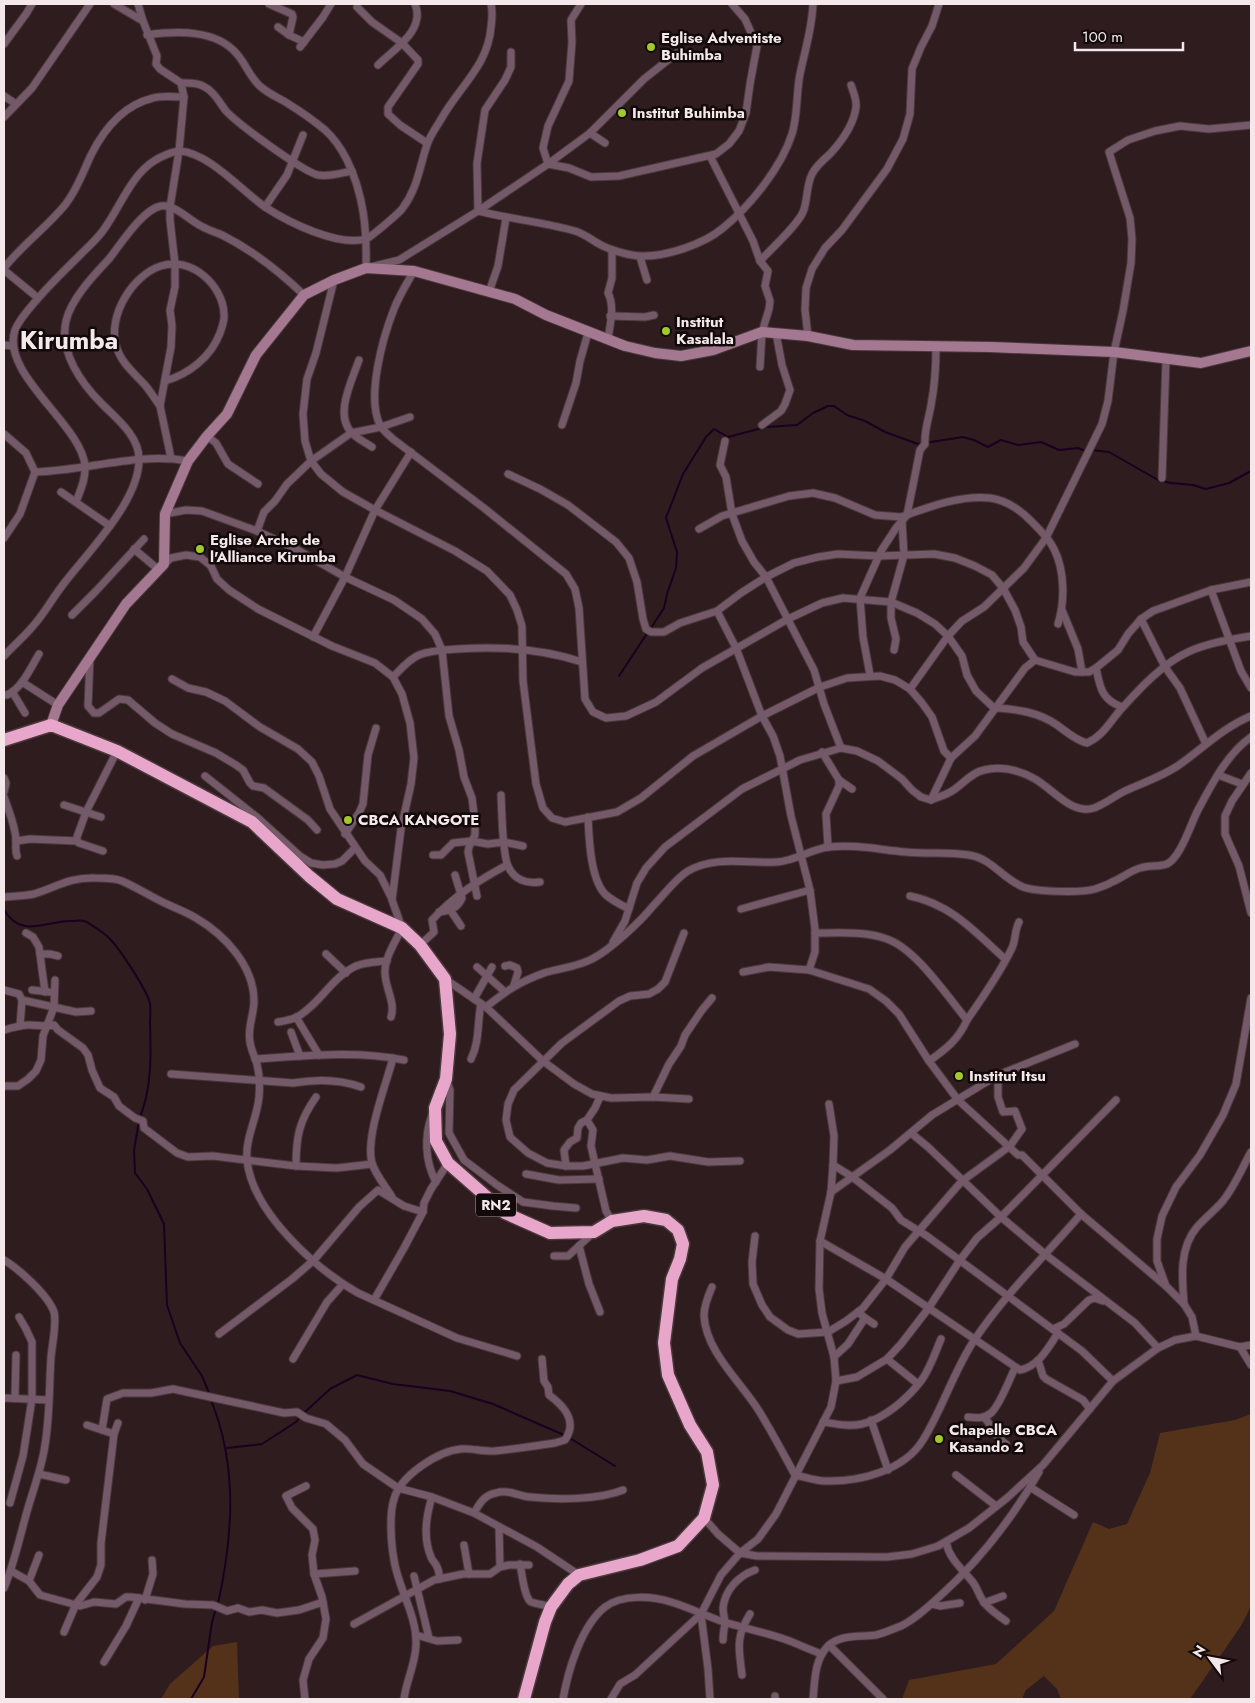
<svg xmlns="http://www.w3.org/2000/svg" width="1255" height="1703" font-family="Jost,sans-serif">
	<rect width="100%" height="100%" fill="#2e1c1f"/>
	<g fill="#543219">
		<path d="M1251,1414V1606L1241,1626L1190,1699H1061L1057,1689L1044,1676L1026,1690L1022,1699H902L909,1680L996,1664L1054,1611L1093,1522L1109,1529L1127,1524L1150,1473L1160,1433L1235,1420Z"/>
		<path d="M237,1642L239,1699H161L170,1684L213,1646Z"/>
	</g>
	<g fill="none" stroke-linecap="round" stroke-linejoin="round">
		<g stroke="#1a001e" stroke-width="2">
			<path d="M1092,450L1109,452L1158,480L1171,483L1193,485L1206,489L1229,483L1251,471"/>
			<path d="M651,628L664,608L667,594L676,568L677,552L666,518L683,474L706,437L714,429L728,437L766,427L797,425L813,413L828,406H834L847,415L865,421L885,432L918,444L963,437L974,440L988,447L1001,440L1018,445L1041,442L1059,450L1078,448L1085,451"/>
			<path d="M619,676L648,632"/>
			<path d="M4,910C23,940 45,920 73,921C76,921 81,920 84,921C90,923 105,934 109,938C120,949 146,989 150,1003C151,1009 150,1016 150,1022C151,1053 152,1088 140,1117"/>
			<path d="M139,1121L134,1150L135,1173L147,1189L164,1224L167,1305L180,1343L202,1376L210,1395"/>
			<path d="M211,1400C238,1467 233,1535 218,1604"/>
			<path d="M304,1413L330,1389L357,1375L393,1384L450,1391L493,1404L564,1435"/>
			<path d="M568,1437L615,1466"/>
			<path d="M227,1448L262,1444L296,1422L300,1417"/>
			<path d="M191,1699L204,1677L212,1622L216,1608"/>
		</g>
		<defs>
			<g id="street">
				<path d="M114,4L143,21L157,56L156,64L160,69L181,83L184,97L179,151L170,207V220L175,264V287L170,310L172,326L171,347L160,406L171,458"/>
				<path d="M138,4L143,21"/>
				<path d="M269,4L292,14L293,17L289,35"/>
				<path d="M581,4L571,20L572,42L569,81L548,126L543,148L548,164L569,168L591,177L619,176L716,154L729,144L739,131L746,113L750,84L757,46L745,19L732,4"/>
				<path d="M357,7L372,22L402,43L418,60V64L388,107V114L400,125L427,143"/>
				<path d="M278,27L289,35L304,42"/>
				<path d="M147,35C176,31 216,29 237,54C246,64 250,78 261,87C269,94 279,98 287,103C300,111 313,120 325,130C335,139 341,148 347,160C364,195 367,230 366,268L399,260L478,211L548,164L590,133L644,79L677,53"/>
				<path d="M4,44L26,14L32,4"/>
				<path d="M300,47L323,17L331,4"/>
				<path d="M511,52V67L505,80L485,110L477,163L478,211C510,219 543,222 575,231C587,235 591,240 601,245C610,250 631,256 641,256C666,257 704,244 723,228C750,206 781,168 792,134C798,115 796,94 800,74C805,50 812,29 813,4"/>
				<path d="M378,65C394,49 426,30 415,4"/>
				<path d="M181,83C189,83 196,82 203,86C214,91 219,102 226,111C238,124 302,171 318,175C329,177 341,173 352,171"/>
				<path d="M4,96L16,104"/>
				<path d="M4,117L32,88L90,4"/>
				<path d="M590,133L605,143"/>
				<path d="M710,156L753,241L760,261L768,271L765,286L770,301L769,309L762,332L760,367"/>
				<path d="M265,207L287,175L303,135"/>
				<path d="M640,257L647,280"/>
				<path d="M760,261C771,249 797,226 803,212C808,200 806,186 812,174C816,166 823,160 830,154C841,142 854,124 856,107C857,99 853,92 851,85"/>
				<path d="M4,268C22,245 46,228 65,205C77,190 83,172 91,155C104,129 124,105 153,98C163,95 174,97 184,97"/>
				<path d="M4,270L38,298"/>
				<path d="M414,271C407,283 399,296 394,309C383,337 366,397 380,425C383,431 389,435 393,439L484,508L566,574L575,589L579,608L585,699L593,712L606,718L626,716L656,702L702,668L788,619L822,603L843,598L891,602L917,613L935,624L948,636L962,656L967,675L976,691L994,708C1017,709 1038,712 1057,725C1067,732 1075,740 1087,743C1105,735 1111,719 1124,706C1142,686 1164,663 1188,652C1207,643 1231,639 1251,636"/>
				<path d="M334,280L316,353L307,379L303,414L305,441L311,461L321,474L343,492L375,510L455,551L487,571L510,595L517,610L522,626L523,681L536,784L543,808L552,818L565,822L617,812L641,798L693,756L762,716L820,687L847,678L880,676L895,680L910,689L922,703L932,717L944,751L951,758"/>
				<path d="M489,292L498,266L506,218"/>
				<path d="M610,316L645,317L654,315"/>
				<path d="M808,336L805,310L806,288L812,269L825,248L842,230L887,169L903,139L910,114L912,69L921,47L932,26L939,4"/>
				<path d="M608,339C610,325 615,306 608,293L612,278V250"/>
				<path d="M4,345L12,346"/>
				<path d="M359,360C352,381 333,416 353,434C358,439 366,443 372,447"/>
				<path d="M160,406C155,399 150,391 145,385C134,373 120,362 116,345C108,316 132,275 161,266C191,256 223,285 224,314C225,320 222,327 220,333C211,357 189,374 165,381"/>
				<path d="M562,425L576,383L580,361L588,333"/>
				<path d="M762,425L781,411L785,404L790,390L782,365L776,333"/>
				<path d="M4,434L26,453L35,472L20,514L4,538"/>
				<path d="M207,436L216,443L228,464L258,484"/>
				<path d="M725,441L720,465L726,477L732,514L742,541L754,562L766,577L814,670L824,704L841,748"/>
				<path d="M35,472C86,471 137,452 188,461"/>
				<path d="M508,474L540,489L568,505L616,542L629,558L637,582L643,619L646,629L651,632H664L680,623L717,611L741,593L766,577L794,563L818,557L838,554L879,556L934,554L955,558L975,566L992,575L1003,588L1015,610L1021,627L1023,642L1035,660L1075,672H1089L1096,668L1118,650L1128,634L1141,619L1153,611L1211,590L1251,582"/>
				<path d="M1162,478L1166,360"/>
				<path d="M61,492L110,526"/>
				<path d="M76,502C80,491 86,479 85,466C82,425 0,374 15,330C19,320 27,311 34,303C48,286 64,271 79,256C87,248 95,241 102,232C119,210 130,176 154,161C160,157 173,151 180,151C209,153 242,191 265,207C288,222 338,247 366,239C371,237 398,214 402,209C418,188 419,168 427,145C430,135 438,125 443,116C461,85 488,65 491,27C492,19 493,12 491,4"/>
				<path d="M165,514L186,510L202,511L257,531L296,549L345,577L394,600L422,619L435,634L442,650L449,716L459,750L464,777L472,798L475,822V835L469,847L468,852L477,896"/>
				<path d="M699,529L722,516L789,496L813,493L835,498L875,515L901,517C929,507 960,495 990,498C1005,500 1019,509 1030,520C1038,528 1049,538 1054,549C1065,571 1065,601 1058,624"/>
				<path d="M257,531L264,512L275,501L287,484L311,461L351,433L381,427L410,417"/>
				<path d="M134,549L159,570"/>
				<path d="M164,564L171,558L186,555L200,557L211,566L217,579L229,590L258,609L332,646L375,663L393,677L402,694L410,723L414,758L411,784L401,829L392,900L402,928C396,941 385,957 385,971C384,986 396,1002 391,1017"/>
				<path d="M1211,590L1241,671L1251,688"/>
				<path d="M1062,610L1078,649L1082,672"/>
				<path d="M717,611L736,648L762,716L773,736L780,756L791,816L810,890L815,929V952L809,970"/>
				<path d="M72,615L96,591L144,539"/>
				<path d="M1141,619L1165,667L1180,688L1206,744"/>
				<path d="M313,637L345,577L375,510L411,452"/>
				<path d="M894,650L896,639L891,618V602L904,555L902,521"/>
				<path d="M4,656C13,646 24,637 33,626C44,614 52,599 62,586C86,554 140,501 139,459C139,436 117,419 102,404C81,383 59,352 66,321C71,299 94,275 109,259C120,245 143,209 161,206C175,204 190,221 201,226C208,230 215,232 222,235C252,250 280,272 304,295"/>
				<path d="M90,657L88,706L94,713H99L119,699L128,700L155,723L172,734L216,753L236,765L243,770L250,783L253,786L264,788L308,820L317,830"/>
				<path d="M1096,668C1100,688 1102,700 1122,707"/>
				<path d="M870,675L863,637L860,598L881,551L896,528L907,515L920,450L925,444C924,431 929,418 931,405C935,385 936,366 936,346"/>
				<path d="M393,677C400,670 409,659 419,655C431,650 445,650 457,649C499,646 543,649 582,662"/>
				<path d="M172,679L188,688L206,692L225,701L260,727L298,749L312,762L319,776L330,809L365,861L380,875L392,899"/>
				<path d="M22,682L58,705"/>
				<path d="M910,689L948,636L962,621L984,607L1024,568L1046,538L1102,424L1108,401L1114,352L1123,311L1131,263L1132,239L1130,218L1109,152L1128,140L1155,131L1180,126L1209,129L1251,125"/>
				<path d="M13,693L25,713"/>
				<path d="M4,695H7C22,688 30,669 39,654"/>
				<path d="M822,752L839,780V786L826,814L828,847"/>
				<path d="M1251,773L1232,801L1225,816V834L1239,866L1251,913"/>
				<path d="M1218,775L1242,784"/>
				<path d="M205,776L258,818L300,856L311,863L323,865L335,864L342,861L355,848"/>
				<path d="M4,778L6,783L4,792"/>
				<path d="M839,780L852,789"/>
				<path d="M501,795C502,811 502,853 508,866C514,880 527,884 540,882"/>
				<path d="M4,797C8,808 16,828 16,841C16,847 15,850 17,856"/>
				<path d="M931,800L951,758L975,736L1025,668L1035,660"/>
				<path d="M64,805L101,817"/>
				<path d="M588,817C589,837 590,880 606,895C613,901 621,905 629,909"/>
				<path d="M345,834L359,813L363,804L368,755L376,728"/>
				<path d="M16,841L30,839L77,841"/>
				<path d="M103,851L79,843L77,841V837L86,812L117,751"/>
				<path d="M433,855H441L453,843L471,841L488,844L504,842L523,846"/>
				<path d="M910,896C951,904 976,933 1005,959"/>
				<path d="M4,897C13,896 24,896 34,894C57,887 69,877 95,878C103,878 115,878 122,881C138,888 153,898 169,905C178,909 188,913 196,918C225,935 254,966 254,1001C254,1015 247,1028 250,1042C251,1050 255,1057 257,1064C260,1076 260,1085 259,1097C257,1119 245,1138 247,1160C252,1212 316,1269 358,1293L457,1338L517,1356"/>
				<path d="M741,909L810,890"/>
				<path d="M451,911L461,926"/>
				<path d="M439,912C450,911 458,908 462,898L455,875"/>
				<path d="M26,933L33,937L39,947L45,992"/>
				<path d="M684,933L665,982L658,989L649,994L630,996L619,1001L562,1043L514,1090L508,1104L506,1120L510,1137L528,1153L547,1163L566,1166H583L623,1158L647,1160L670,1156L708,1162L740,1161"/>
				<path d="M815,933C839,933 864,931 887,939C916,949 947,996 967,1020"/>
				<path d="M613,942L625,921L637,883L646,868L665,847L742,789L800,760L841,748L857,751L878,761L902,779L912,790L921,797L931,800C938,797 946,795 952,791C962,785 972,772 984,770C1001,766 1019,770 1035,779C1053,789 1071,815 1094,808C1105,804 1116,795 1127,790C1145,782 1163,776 1179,765C1203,748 1224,727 1251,716"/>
				<path d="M420,945L434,932L432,920C454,896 479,880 507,865"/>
				<path d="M40,954H50L58,956"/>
				<path d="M326,954L346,973"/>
				<path d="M505,966L510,965L517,968L518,972L514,985"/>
				<path d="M477,967L505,992"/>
				<path d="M743,972L769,967L809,970L869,989L886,1001L899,1014L929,1061L958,1100L1018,1155H1022L1081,1214L1166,1286L1184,1304L1192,1317L1196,1336"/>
				<path d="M445,979L486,1007L543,1061L574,1084L592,1094L611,1098L653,1097L689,1099"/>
				<path d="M4,990L19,994L22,1000L20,1026"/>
				<path d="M32,990L49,992"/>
				<path d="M474,999L492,967"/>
				<path d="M22,1000L76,1012L91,1011"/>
				<path d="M486,1007C506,991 519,982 544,973C560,968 577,967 592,959C610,950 640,922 653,906C664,895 675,879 688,871C716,855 748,864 777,862C795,861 811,849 829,847C855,844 881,850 906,852C927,854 948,852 969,855C991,858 1003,879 1023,887C1037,892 1081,893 1095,889C1101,887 1107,885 1112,882C1122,878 1130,871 1140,868C1149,865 1159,867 1167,864C1181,857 1191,823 1198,810C1212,784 1227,754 1251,737"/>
				<path d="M296,1017L319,1055"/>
				<path d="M278,1022C284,1021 291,1020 297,1017C319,1005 332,977 356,966C366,962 377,962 387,961"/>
				<path d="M4,1030C12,1028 20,1025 29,1025C38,1025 46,1027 54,1025L58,1030L83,1048L88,1055L92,1070L100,1088L114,1097L119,1106L135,1118L143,1121L144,1128L177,1153L188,1157L213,1156L296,1166L337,1168L372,1164"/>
				<path d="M291,1032L300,1056"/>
				<path d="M255,1059C304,1056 355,1050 404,1060"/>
				<path d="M471,1059C480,1041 477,1023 481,1004"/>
				<path d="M929,1061C945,1050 959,1039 967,1020C983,997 1000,973 1012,948C1016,940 1014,932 1019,922"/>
				<path d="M171,1074L293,1083C316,1079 339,1079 361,1087"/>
				<path d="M446,1079L450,1090L449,1133L464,1160L497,1185L523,1202L553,1206L576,1208"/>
				<path d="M4,1086H18L28,1079L36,1071L41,1060L43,1036L54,1007L55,980"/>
				<path d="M653,1097L669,1064L681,1046L685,1035L702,1010L712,998"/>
				<path d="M432,1115C424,1136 425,1162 436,1182"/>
				<path d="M587,1120L593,1130L591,1146L606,1211L612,1221"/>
				<path d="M911,1133L928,1147L1001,1217L1046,1255L1135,1323L1158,1348"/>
				<path d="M833,1165L851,1176L892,1208L901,1220L927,1236L1082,1351L1113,1381"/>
				<path d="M296,1166C296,1137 299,1121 316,1097"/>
				<path d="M566,1166L564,1150L570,1142L577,1138L578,1128L581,1123L587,1120L595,1108L600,1097"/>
				<path d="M526,1174L559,1180L599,1179"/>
				<path d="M831,1192L890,1150L932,1115L998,1075L1075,1044"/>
				<path d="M392,1197C386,1187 375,1174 372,1163C365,1137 386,1085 393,1058"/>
				<path d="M755,1236L752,1262L753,1284L762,1305L770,1317L788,1330L798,1334L828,1332L846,1321L863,1308L886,1279L905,1247L948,1197L962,1181L1010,1146L1022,1129L1015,1111L1003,1112L998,1097V1075"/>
				<path d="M820,1241L886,1279L1020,1370C1039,1366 1048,1348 1058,1333"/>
				<path d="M579,1246L589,1284L600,1312"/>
				<path d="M554,1256H568L594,1232"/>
				<path d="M4,1260C19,1269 48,1295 54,1312C57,1323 52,1345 51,1357C49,1387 50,1416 45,1445C42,1467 34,1487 28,1508C20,1535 15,1562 4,1588"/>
				<path d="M1166,1286L1157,1261V1239L1162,1216L1176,1187L1200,1155L1223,1115L1236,1084L1251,998"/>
				<path d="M712,1287C708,1296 704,1306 704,1316C706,1352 741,1382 759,1411C772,1432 783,1453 795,1475C805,1477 815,1481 825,1481C859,1482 904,1471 923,1440C943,1408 954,1370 975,1339C1006,1293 1046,1255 1081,1214"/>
				<path d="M374,1300L404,1248L423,1212L424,1203L431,1189L448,1163"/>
				<path d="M1184,1304C1182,1278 1179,1248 1197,1227C1205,1218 1214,1211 1222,1202C1234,1188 1242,1168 1251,1152"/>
				<path d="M865,1318L874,1324"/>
				<path d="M1053,1329L1064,1324L1089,1300L1095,1298L1103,1301"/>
				<path d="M219,1334L292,1279L314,1260L359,1207L378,1190L404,1206L423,1212"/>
				<path d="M1240,1347L1251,1365"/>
				<path d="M834,1357L848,1344L865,1318L858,1312"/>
				<path d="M293,1359L327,1302L343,1284"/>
				<path d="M887,1359L918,1384"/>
				<path d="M1038,1360L1043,1376L1046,1379L1083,1400L1090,1409"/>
				<path d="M836,1381L857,1377L887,1359L901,1344L928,1309L960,1260L977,1238L1001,1217L1116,1100"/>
				<path d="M15,1397L16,1355"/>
				<path d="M4,1398L48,1400"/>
				<path d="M968,1417C976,1418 984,1419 991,1413C1000,1405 1009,1380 1015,1368"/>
				<path d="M984,1417C993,1427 995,1437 1006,1444"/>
				<path d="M871,1420L888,1470"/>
				<path d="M823,1422C836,1424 849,1427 862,1424C884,1419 907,1399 921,1381C930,1369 935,1353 941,1339"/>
				<path d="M87,1425L114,1434"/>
				<path d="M102,1430L107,1399L123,1393H151L173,1389L284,1413L297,1412L306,1418L326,1424L345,1440L363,1464L398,1488L432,1497L474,1513L537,1547L579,1575"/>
				<path d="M39,1474L66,1480"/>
				<path d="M956,1475L996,1506"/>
				<path d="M1030,1487L1074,1515"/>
				<path d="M432,1497C426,1516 423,1538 431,1557C432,1561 436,1563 437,1567C439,1570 439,1575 440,1579"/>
				<path d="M10,1503L23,1456L32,1399V1342L26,1329L19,1317"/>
				<path d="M474,1513C480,1503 484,1495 496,1493C508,1489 518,1496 530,1497C557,1500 598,1500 623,1490"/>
				<path d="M704,1518L718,1534L740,1553L757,1556L887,1557L912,1554L938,1546L969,1528L1007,1498L1043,1465L1113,1381L1158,1348L1175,1340L1196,1336L1240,1347L1251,1345"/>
				<path d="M499,1527L500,1567"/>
				<path d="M946,1542C949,1558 961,1568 971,1580C977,1586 978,1594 983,1601C988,1609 998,1615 1006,1621"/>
				<path d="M464,1545L469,1574"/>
				<path d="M520,1564C522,1573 524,1597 531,1602C537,1604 545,1605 551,1607"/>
				<path d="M11,1571L29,1581L40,1595L80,1606L94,1602L116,1604L126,1597H131L185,1604L213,1605L227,1611L238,1608L249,1612L262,1610L277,1613L299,1610L323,1602"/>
				<path d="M314,1574L355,1571"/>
				<path d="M414,1576L429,1638"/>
				<path d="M29,1581L39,1555"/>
				<path d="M145,1600L153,1574L152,1560"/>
				<path d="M984,1603L1003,1596"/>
				<path d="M932,1604L940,1606L960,1603"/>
				<path d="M701,1614L708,1669L710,1699"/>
				<path d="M354,1624L434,1580L463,1574H490L500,1567L509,1565H529"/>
				<path d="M64,1632L76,1604L97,1577L101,1565V1543L114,1434L118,1423"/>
				<path d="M416,1635L437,1641L458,1640"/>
				<path d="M723,1640C723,1635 724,1629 725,1624C725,1619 723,1614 723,1608C725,1590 738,1576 755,1570"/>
				<path d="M829,1645L883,1699"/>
				<path d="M104,1662L126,1626L139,1598"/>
				<path d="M742,1675C739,1649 735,1638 750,1614"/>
				<path d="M305,1699L303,1680L309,1659L323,1638L326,1619L322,1597L314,1574L312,1555L315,1540L313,1529L292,1508L286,1496L306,1486"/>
				<path d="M404,1699C406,1681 416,1663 416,1644C417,1615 398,1588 394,1560C391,1544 389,1514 394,1499C400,1476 438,1451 461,1449C472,1448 484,1452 495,1451C515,1449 535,1446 555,1443L565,1440C578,1421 564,1406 549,1395L548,1387L544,1381L542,1359"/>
				<path d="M563,1699C568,1671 581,1626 605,1607C622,1594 652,1596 671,1602C688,1607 704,1615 721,1621C742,1628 765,1632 787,1640C798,1644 810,1650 822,1654"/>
				<path d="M611,1699L620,1684L635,1675L701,1614L721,1575L740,1553L758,1539L776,1514L831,1407L836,1381L834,1357L822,1313L819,1289L820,1241L831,1192L833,1165L834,1136L829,1104"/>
				<path d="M775,1699V1696"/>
				<path d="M813,1699C815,1681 814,1660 828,1646C841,1634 860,1637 876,1635C884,1633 893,1629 901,1626C915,1619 928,1607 940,1596C979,1561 1013,1517 1039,1472"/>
			</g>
			<path id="secondary" d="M51,725L58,705L126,604L164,564L165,514L188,461L207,436L227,414L256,355L304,295L334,280L366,268L414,271L515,299L546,315L625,346L655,353L681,356L713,350L762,332L808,336L853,345L990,347L1114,352L1201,363L1251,351"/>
			<path id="highway" d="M4,740L51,725L117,751L252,822L309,876L337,899L402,928L420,945L445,979L450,1034L446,1079L435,1108L436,1141L448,1163L505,1213L550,1233L594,1232L612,1221L644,1216L666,1220L678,1230L683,1244L680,1259L672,1279L664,1343L668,1375L690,1425L707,1452L713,1485L704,1518L678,1546L640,1560L579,1575L568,1584L551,1607L545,1622L524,1699"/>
		</defs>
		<use href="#street" stroke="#4a393b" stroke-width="9"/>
		<use href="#secondary" stroke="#4a393b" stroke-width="12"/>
		<use href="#highway" stroke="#4a393b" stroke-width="15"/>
		<use href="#street" stroke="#745968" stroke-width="7"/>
		<use href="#secondary" stroke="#a47890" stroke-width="10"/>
		<use href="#highway" stroke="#e9a6cb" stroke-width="12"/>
	</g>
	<g fill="#a1c929" stroke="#11090a" stroke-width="2">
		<circle cx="651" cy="47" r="5"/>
		<circle cx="622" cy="113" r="5"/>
		<circle cx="666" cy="331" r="5"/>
		<circle cx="200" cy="549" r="5"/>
		<circle cx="348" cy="820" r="5"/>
		<circle cx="959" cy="1076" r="5"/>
		<circle cx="939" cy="1439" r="5"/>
	</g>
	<g text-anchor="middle" stroke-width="5" stroke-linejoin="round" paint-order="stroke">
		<rect fill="#11090a" stroke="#b1a5a7" stroke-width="1" x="476" y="1193.5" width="40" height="23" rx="4"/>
		<g font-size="14" font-weight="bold" fill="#f5e8ea">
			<text x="496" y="1210">RN2</text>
		</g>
		<g font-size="15" font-weight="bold" fill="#f5e8ea" stroke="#11090a" text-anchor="start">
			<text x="661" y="43">Eglise Adventiste<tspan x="661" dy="17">Buhimba</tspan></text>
			<text x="632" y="118">Institut Buhimba</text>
			<text x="676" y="327">Institut<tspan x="676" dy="17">Kasalala</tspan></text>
			<text x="210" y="545">Eglise Arche de<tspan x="210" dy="17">l'Alliance Kirumba</tspan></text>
			<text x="358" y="825">CBCA KANGOTE</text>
			<text x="969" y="1081">Institut Itsu</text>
			<text x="949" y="1435">Chapelle CBCA<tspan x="949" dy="17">Kasando 2</tspan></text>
		</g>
		<g font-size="25" font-weight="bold" fill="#f5e8ea" stroke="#11090a">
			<text x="69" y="349">Kirumba</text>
		</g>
	</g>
	<rect width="1255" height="1703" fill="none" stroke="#f5e8ea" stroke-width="10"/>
	<g transform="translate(1210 1658) rotate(302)" stroke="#11090a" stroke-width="4" paint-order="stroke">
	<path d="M0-4L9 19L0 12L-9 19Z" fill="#f5e8ea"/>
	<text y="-8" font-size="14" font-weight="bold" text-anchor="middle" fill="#f5e8ea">N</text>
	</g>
	<path d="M1075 42v8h108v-8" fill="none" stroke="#f5e8ea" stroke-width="2.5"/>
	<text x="1082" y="42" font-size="15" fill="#f5e8ea" stroke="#11090a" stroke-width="4" paint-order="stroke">100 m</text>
</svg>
